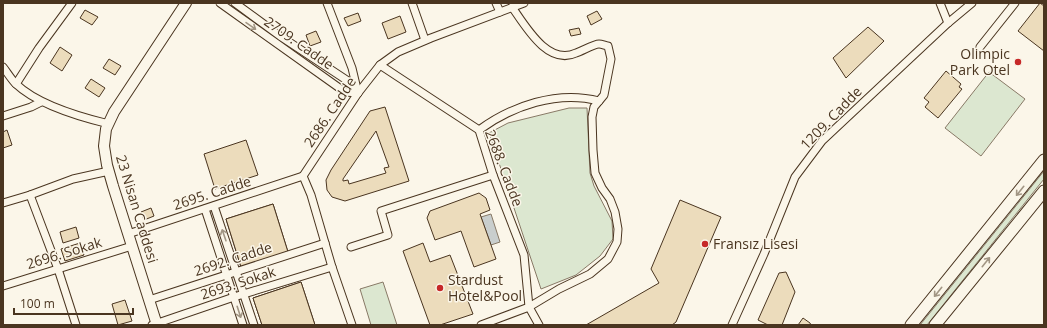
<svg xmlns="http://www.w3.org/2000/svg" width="1047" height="328" font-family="'Open Sans',sans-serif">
	<rect width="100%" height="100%" fill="#fbf6e9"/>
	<g fill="#dce7d0" stroke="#887966">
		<path d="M989,72L1025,99L981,156L945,128Z"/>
		<path d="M569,108H587L590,173L594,186L612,221L613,239L600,256L576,275L541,289L489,133L508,123Z"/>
		<path d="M1044,171V179L927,325H920Z"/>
		<path d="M383,282L397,325H371L360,289Z"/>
	</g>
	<path fill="#c9cecd" stroke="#887966" d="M491,214L500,242L491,245L481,217Z"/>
	<g fill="#ecdcbc" stroke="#4a3520" fill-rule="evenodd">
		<path d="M1040,3L1044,6V51L1018,31Z"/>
		<path d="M85,10L98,17L92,25L80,18Z"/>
		<path d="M597,11L602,19L591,25L587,16Z"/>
		<path d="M358,13L361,21L348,26L344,18Z"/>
		<path d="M400,16L406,32L388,39L382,23Z"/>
		<path d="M868,27L884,41L846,78L833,58Z"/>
		<path d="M579,28L581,34L571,36L569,30Z"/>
		<path d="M316,31L321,42L310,46L306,35Z"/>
		<path d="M60,47L72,55L62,71L50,63Z"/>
		<path d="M109,59L121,66L115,75L103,68Z"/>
		<path d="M946,71L961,84L959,87L962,89L938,118L925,107L929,102L924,98Z"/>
		<path d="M91,79L105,88L99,97L85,88Z"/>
		<path d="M385,107L409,181L345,201L332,197L327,190L326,180L331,170L370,111ZM376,131L389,167L384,168L386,173L349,184L348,180L343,181V179Z"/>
		<path d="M7,130L12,145L3,148V132Z"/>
		<path d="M246,140L258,175L215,189L204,154Z"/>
		<path d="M479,193L486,198L490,210L480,214L496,259L474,267L461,231L435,240L427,218L430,211Z"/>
		<path d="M680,200L721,217L676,322L672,325H586L659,283L651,269Z"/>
		<path d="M273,204L288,252L241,267L226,219ZM265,220L273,244L265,247L262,242H259L257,244L258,249L250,251L242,227L251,224L253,228H255L257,226V223Z"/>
		<path d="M273,204L288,252L241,267L226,219Z"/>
		<path d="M151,208L154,216L144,220L141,212Z"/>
		<path d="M76,227L79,238L63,243L60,232Z"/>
		<path d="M80,243L84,255L65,261L61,249Z"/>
		<path d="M423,243L430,262L450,255L473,314L440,325H430L403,251Z"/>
		<path d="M786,272L795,292L782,325H768L758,320L779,273Z"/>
		<path d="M301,282L315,325H289L301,321L298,312L294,313L293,310L294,308L296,307L293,297L269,306L272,314H278V318L274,320L276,325H262L253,298Z"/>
		<path d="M301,282L315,325H262L253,298Z"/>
		<path d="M125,300L132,321L118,325L112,304Z"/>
		<path d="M803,318L810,323L811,325H798Z"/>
	</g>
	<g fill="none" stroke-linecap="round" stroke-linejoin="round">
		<defs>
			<g id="minor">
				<path d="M220,3L345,92L358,93"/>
				<path d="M235,3L280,36L351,83L358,93"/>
				<path d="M327,3L352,68L357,89"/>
				<path d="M412,3L425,40"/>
				<path d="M496,3L500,12"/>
				<path d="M940,3L948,23"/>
				<path d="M980,47L1015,3"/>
				<path d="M380,65L479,130L493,175L524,255L529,307L539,325"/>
				<path d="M3,67C7,72 11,79 16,84C38,105 80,117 109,124"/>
				<path d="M16,84L39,48L72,3"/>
				<path d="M3,116L31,107L41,102"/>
				<path d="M479,130C512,106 557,90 599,101"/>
				<path d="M30,195L58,269L76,325"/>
				<path d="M3,203L30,195L73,179L109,171"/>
				<path d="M214,206L254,325"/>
				<path d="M205,209L243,325"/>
				<path d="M128,234L303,176"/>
				<path d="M351,247L388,235L381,211L493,175"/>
				<path d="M3,286L132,246"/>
				<path d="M149,300L325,243"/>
				<path d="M152,325L234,297L332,267"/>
				<path d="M352,325L332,267L311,195L303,176L358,93L380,65L398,52L431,38L524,3"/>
				<path d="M481,325L529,307L559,289L590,274L608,259L617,242L618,229L615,212L610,199L602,188L595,173L593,150L592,117L594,107L604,95L611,59L608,46C606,46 602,44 599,44C594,44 582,51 576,53C548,66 526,27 512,7"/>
				<path d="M732,325L764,254L795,177L822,141L948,23L972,3"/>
			</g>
			<path id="secondary" d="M157,325L113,186L107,165L104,146L106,129L114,112L186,3"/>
			<g id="primary">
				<path d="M911,325L1044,160"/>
				<path d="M935,325L1044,191"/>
			</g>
		</defs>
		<use href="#minor" stroke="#4a3520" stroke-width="9"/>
		<use href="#secondary" stroke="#4a3520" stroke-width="12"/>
		<use href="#primary" stroke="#4a3520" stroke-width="13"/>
		<use href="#minor" stroke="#fbf6e9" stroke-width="7"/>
		<use href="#secondary" stroke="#fbf6e9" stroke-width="10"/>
		<use href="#primary" stroke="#fbf6e9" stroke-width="11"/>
	</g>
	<defs><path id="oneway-shaft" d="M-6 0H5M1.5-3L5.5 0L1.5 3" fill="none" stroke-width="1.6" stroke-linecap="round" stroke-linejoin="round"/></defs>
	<g stroke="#a29684">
		<use href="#oneway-shaft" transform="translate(251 26) rotate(35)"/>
		<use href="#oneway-shaft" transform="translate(1020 191) rotate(129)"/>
		<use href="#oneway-shaft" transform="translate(224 235) rotate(-109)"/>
		<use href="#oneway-shaft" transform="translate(986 262) rotate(-51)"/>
		<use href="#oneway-shaft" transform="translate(938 292) rotate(129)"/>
		<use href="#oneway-shaft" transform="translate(239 312) rotate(72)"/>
	</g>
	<g fill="#c62828" stroke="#fbf6e9" stroke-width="1.5">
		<circle cx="1018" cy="62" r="4"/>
		<circle cx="705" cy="244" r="4"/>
		<circle cx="440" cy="288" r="4"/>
	</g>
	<g text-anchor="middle" stroke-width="3" stroke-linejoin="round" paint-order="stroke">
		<g font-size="14" fill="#4a3520" stroke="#fbf6e9">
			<text transform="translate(299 43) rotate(35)" y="5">2709. Cadde</text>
			<text transform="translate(330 112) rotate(-56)" y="5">2686. Cadde</text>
			<text transform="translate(831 118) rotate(-46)" y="5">1209. Cadde</text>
			<text transform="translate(504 168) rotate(69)" y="5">2688. Cadde</text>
			<text transform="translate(212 193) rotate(-18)" y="5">2695. Cadde</text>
			<text transform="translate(137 209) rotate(73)" y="5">23 Nisan Caddesi</text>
			<text transform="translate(64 253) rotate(-17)" y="5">2696. Sokak</text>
			<text transform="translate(233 259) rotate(-18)" y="5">2692. Cadde</text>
			<text transform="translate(238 283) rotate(-18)" y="5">2693. Sokak</text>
		</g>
		<g font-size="14" fill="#4a3520" stroke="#fbf6e9" text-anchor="start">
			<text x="1010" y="59" text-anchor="end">Olimpic<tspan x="1010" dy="16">Park Otel</tspan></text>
			<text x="713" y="249">Fransız Lisesi</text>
			<text x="448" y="285">Stardust<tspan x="448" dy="16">Hotel&amp;Pool</tspan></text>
		</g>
	</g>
	<rect width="1047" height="328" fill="none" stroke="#4a3520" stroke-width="8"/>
	<path d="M14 308v6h119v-6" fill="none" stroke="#4a3520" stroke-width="2"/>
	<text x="20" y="308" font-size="12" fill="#4a3520" stroke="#fbf6e9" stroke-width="3" paint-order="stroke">100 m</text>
</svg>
